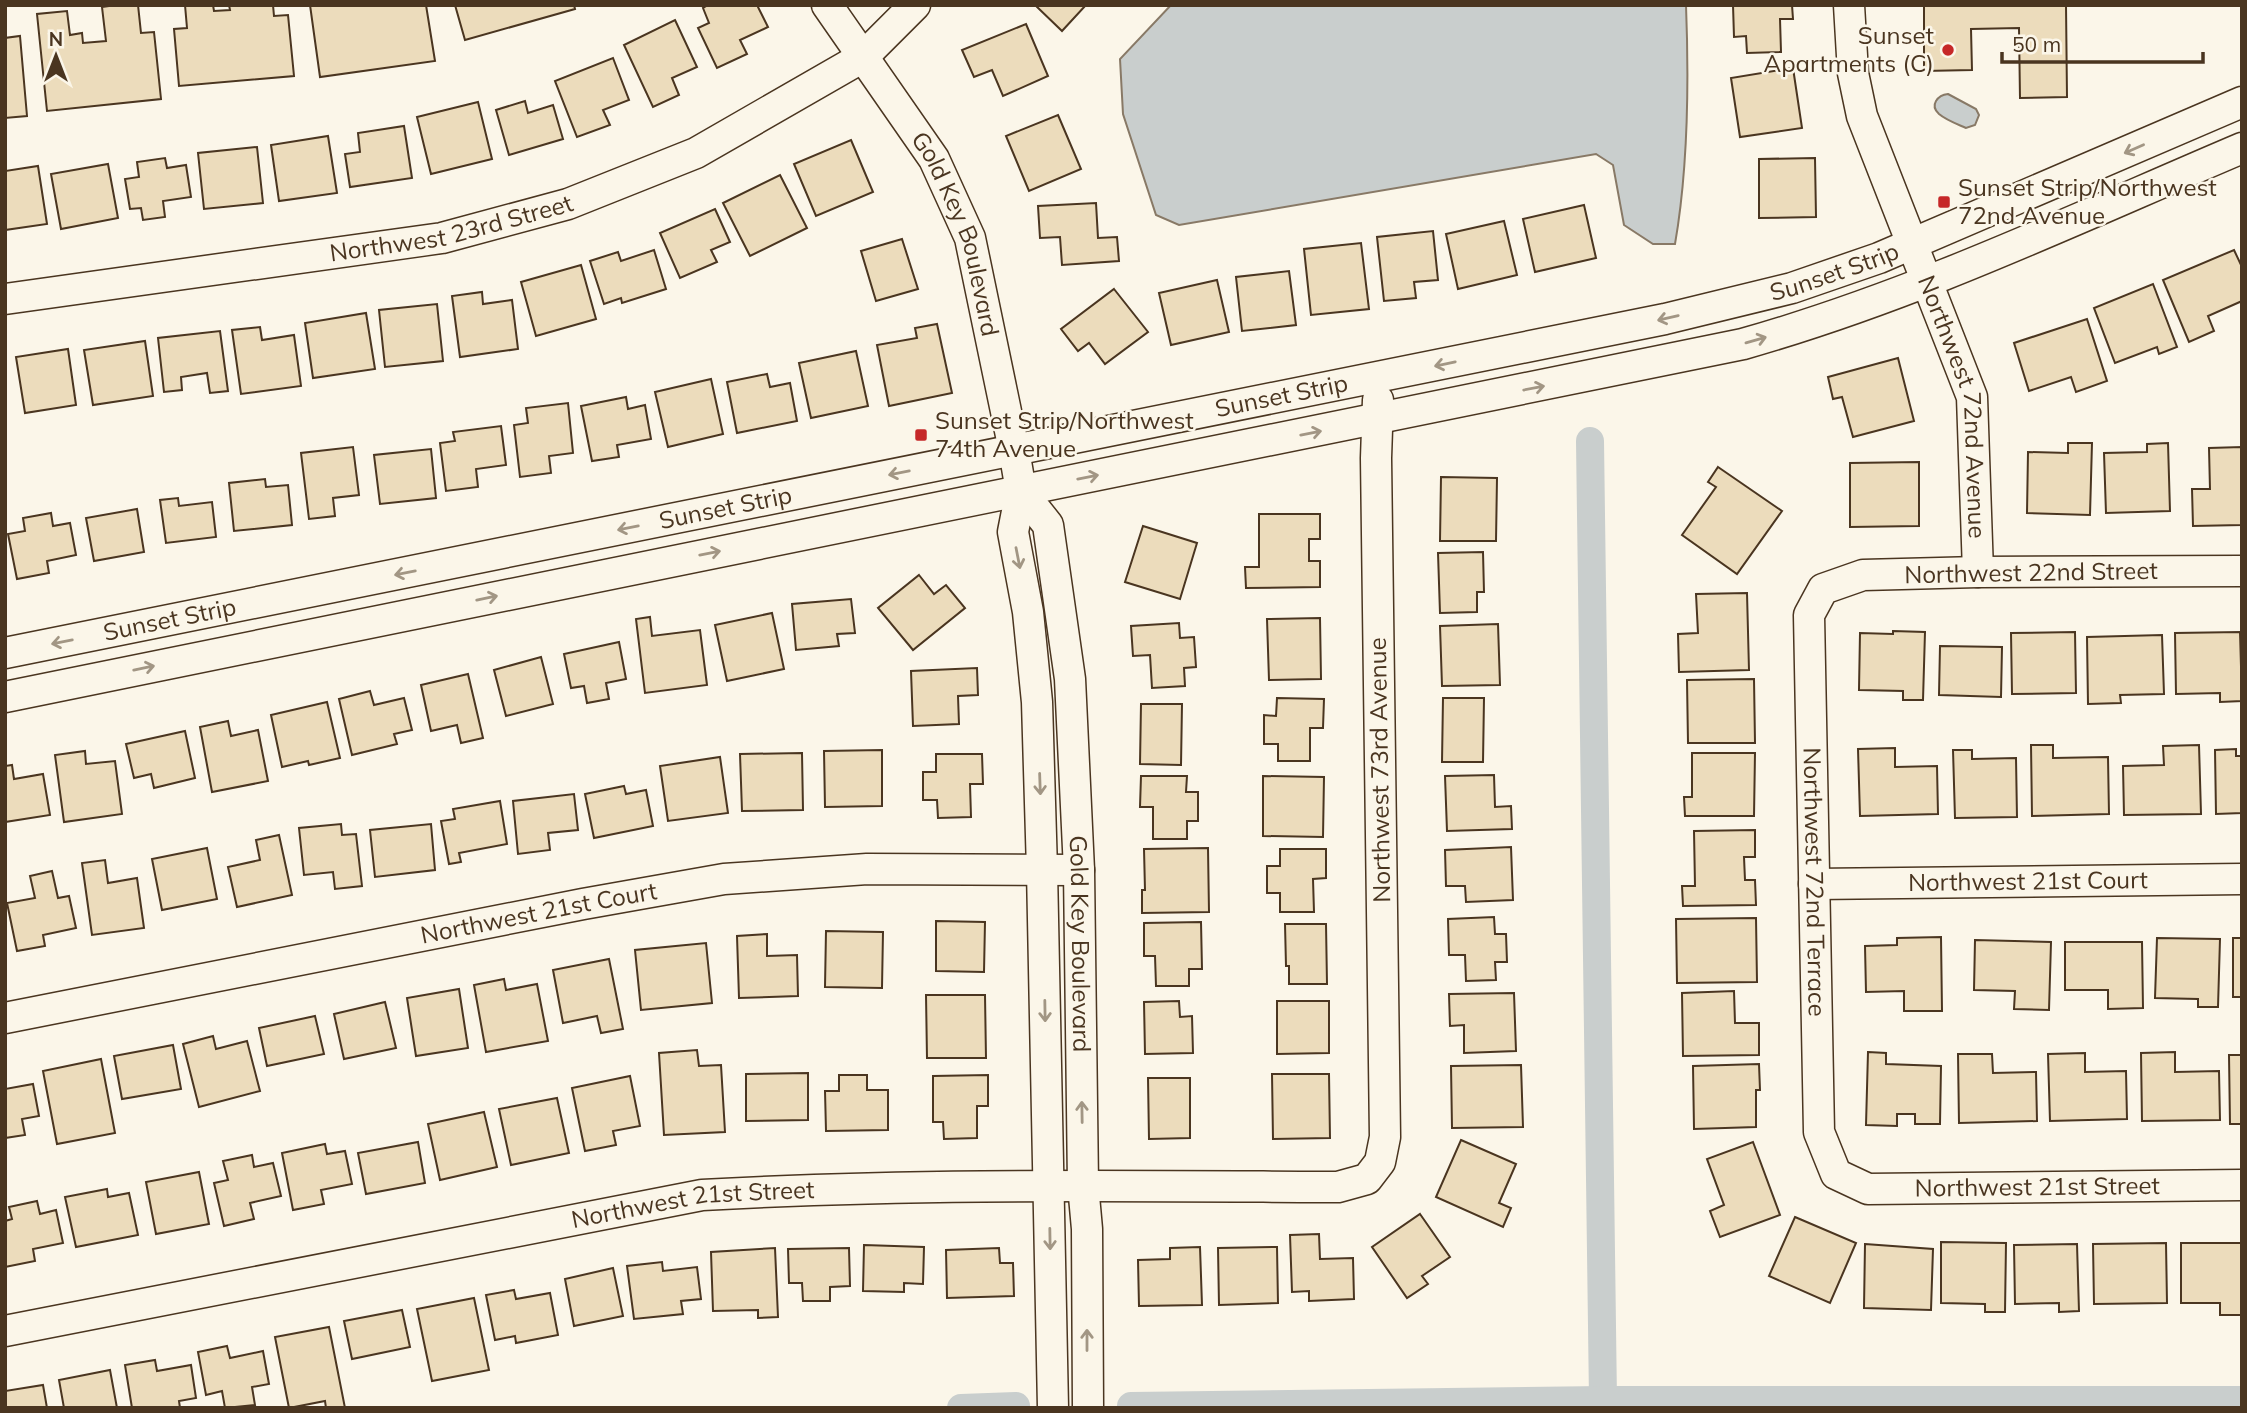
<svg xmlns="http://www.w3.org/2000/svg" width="2247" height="1413" font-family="Mulish,sans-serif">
	<rect width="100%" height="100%" fill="#fbf6e9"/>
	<g fill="#c9cecd" stroke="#887966" stroke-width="2">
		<path d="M1171,5H1686C1689,82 1688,169 1675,244H1653L1624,225L1613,165L1596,154L1179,225L1156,215L1123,114L1120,59Z"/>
		<path d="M1948,94L1976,109L1979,115L1975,125L1966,128C1957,124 1946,120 1939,114C1929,105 1938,95 1948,94Z"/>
	</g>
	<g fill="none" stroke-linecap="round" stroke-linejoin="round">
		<g stroke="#c9cecd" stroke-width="28">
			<path d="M1590,441L1603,1400"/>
			<path d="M1131,1406L1603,1400H2242"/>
			<path d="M961,1408L1016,1406"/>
		</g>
	</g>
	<g fill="#ecdcbc" stroke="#4a3520" stroke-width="2">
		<path d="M116,5H138L141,33L154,32L161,99L47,111L37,14L67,11L70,35L82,33L83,43L106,41L102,7Z"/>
		<path d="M185,5H213L214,11L230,10L229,5H273L274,16L288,15L294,76L179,86L174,29L187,28Z"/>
		<path d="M310,5H426L435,61L320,77Z"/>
		<path d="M455,5H574L575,9L465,40Z"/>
		<path d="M708,5H757L768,27L740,40L747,54L717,68L698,28L709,23L703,8Z"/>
		<path d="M1035,5H1086L1062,31Z"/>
		<path d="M1733,5H1792L1793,19H1780L1781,52L1747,53L1746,36L1734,37Z"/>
		<path d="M1924,5H2066L2067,97L2020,98L2019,28L1971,29L1972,70L1924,71Z"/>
		<path d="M675,20L697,67L672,78L679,95L653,107L624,45Z"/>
		<path d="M1026,24L1048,76L1003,96L992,70L974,77L962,50Z"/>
		<path d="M20,36L27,116L5,118V38Z"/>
		<path d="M613,58L629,100L603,110L610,125L577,137L555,81Z"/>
		<path d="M1793,68L1802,128L1740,137L1731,78Z"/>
		<path d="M525,101L528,113L553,105L563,139L509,155L496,110Z"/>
		<path d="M478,102L492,159L431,174L417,117Z"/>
		<path d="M1058,115L1081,169L1029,191L1006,136Z"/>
		<path d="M404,126L412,178L350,187L345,154L360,152L358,133Z"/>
		<path d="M328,136L337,193L279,201L271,145Z"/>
		<path d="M851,140L873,192L816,216L794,164Z"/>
		<path d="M257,147L263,203L204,209L198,153Z"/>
		<path d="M165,158L167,168L186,165L191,197L163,201L165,217L143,220L141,208L130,209L125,179L139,177L137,162Z"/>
		<path d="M1815,158L1816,217L1759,218V159Z"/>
		<path d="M108,164L118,218L61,229L51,174Z"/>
		<path d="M38,166L47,224L5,230V171Z"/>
		<path d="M780,175L807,228L750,256L723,203Z"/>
		<path d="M1096,203L1098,238L1117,237L1119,261L1062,265L1060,237L1040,238L1038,206Z"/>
		<path d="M1584,205L1596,258L1535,272L1523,219Z"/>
		<path d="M715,209L730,242L711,250L717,262L680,278L660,233Z"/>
		<path d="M1504,221L1517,275L1458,289L1446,234Z"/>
		<path d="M1433,231L1438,280L1414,282L1416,298L1384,301L1377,237Z"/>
		<path d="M902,239L918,289L876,301L861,251Z"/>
		<path d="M1361,243L1369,309L1311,315L1304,249Z"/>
		<path d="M654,250L666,289L622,303L621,298L604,304L590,261L618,252L621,261Z"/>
		<path d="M2234,250L2242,267V301L2208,316L2214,331L2189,342L2163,280Z"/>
		<path d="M581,265L596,319L536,336L521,282Z"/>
		<path d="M1289,271L1296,325L1242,331L1236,277Z"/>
		<path d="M1217,280L1229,332L1171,345L1159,293Z"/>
		<path d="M2153,284L2177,347L2159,354L2157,347L2115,363L2094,308Z"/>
		<path d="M1114,289L1148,332L1105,364L1089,343L1078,351L1061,329Z"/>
		<path d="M482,292L483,304L512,300L518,349L460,357L452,296Z"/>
		<path d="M437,304L443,361L385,367L379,310Z"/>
		<path d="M366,313L375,369L313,378L305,323Z"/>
		<path d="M2087,319L2107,381L2076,392L2071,377L2029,391L2014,343Z"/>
		<path d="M937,324L952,393L889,406L877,345L917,338L915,328Z"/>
		<path d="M260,327L262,340L294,335L301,386L241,394L232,330Z"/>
		<path d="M220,331L228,391L210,393L207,373L181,377L182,390L164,392L158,338Z"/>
		<path d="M145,341L153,396L93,405L84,350Z"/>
		<path d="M68,349L76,405L25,413L16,357Z"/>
		<path d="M856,351L868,406L811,418L799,363Z"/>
		<path d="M1898,358L1914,421L1853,437L1842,397L1833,399L1828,377Z"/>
		<path d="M767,374L770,387L790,383L797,421L737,433L727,382Z"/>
		<path d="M711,379L723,434L668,447L655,392Z"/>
		<path d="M626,397L628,409L645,405L651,439L617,445L619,457L592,461L581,406Z"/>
		<path d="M568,403L573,453L549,456L551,473L520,477L514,425L528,423L526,408Z"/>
		<path d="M501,426L506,465L476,469L478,487L446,491L440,443L455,441L453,432Z"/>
		<path d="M2068,443H2092L2090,515L2027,513L2028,452L2068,453Z"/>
		<path d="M2168,443L2170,511L2106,513L2104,453L2147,452V444Z"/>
		<path d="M353,447L359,495L333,498L335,516L309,519L301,453Z"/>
		<path d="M2242,447V525L2193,526L2192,489H2210L2209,448Z"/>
		<path d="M431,449L436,498L380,504L374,455Z"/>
		<path d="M1919,462V526L1850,527V463Z"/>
		<path d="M1718,467L1782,511L1737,574L1682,535L1716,487L1708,482Z"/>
		<path d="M1441,477L1497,478L1496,541H1440Z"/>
		<path d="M265,479L266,487L288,485L292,525L234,531L229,483Z"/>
		<path d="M178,498L179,506L212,502L216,537L166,543L160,500Z"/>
		<path d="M137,509L144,552L94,561L86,518Z"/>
		<path d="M51,513L53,526L70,523L76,555L47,561L49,573L17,579L8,534L25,531L23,518Z"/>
		<path d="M1259,514H1320V539H1309V561H1320V587L1246,588L1245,567H1259Z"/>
		<path d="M1143,526L1197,543L1180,599L1125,582Z"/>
		<path d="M1483,552L1484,592H1477V612L1440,613L1438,553Z"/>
		<path d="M919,575L934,594L946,585L965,608L913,650L878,608Z"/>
		<path d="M1747,593L1749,670L1679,672L1678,634L1698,633L1696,594Z"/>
		<path d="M851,599L855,633L837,634L839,646L796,650L792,604Z"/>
		<path d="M772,613L784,669L727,681L715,625Z"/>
		<path d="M650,617L652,636L700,630L707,685L645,693L636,619Z"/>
		<path d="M1320,618L1321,679L1269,680L1267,619Z"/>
		<path d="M1179,623L1180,638L1194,637L1196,667L1184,668L1185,686L1152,688L1150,655L1133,656L1131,626Z"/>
		<path d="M1498,624L1500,685L1442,686L1440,626Z"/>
		<path d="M1893,631L1925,632L1923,700H1903V691L1859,690L1860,633L1893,634Z"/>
		<path d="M2075,632L2076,693L2012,694L2011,633Z"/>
		<path d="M2240,632L2242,701L2220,702V693L2176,694L2175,633Z"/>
		<path d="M2162,635L2164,694L2120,695L2121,703L2088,704L2087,637Z"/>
		<path d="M619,642L626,679L606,683L609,699L587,703L584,686L571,688L564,654Z"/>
		<path d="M1940,646L2002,647L2001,697L1939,695Z"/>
		<path d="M541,657L553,704L506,716L494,670Z"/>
		<path d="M977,668L978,695L958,696L959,724L913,726L911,671Z"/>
		<path d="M468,674L483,738L461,743L457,725L431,731L421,685Z"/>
		<path d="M1754,679L1755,743H1688L1687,680Z"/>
		<path d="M370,691L374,705L404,698L412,730L394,734L397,744L352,755L339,699Z"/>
		<path d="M1277,698L1324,699L1323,728H1310V761H1278V744H1264V715L1276,716Z"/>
		<path d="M1443,698H1484L1483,762H1442Z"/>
		<path d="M327,702L340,758L309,765L308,761L282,767L271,715Z"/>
		<path d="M1141,704H1182L1181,765L1140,764Z"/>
		<path d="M228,721L231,736L258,730L268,781L212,792L200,727Z"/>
		<path d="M185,731L195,778L154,788L151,774L134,778L126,744Z"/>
		<path d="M2031,745H2053V758L2108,757L2109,814L2032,816Z"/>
		<path d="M2199,745L2201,814L2124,815L2123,766L2164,765L2163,746Z"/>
		<path d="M1895,748V767L1937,766L1938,814L1860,816L1858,749Z"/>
		<path d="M2236,749V756H2242V813L2216,814L2215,750Z"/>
		<path d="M882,750V806L825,807L824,751Z"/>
		<path d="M1953,750H1972V759L2016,758L2017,817L1955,818Z"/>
		<path d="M85,751L86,764L115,761L122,814L64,822L55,755Z"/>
		<path d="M802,753L803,810L742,811L740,754Z"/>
		<path d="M1692,753H1755L1754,816H1685L1684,797H1692Z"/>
		<path d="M936,754H982L983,784H970L971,817L938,818L937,800H923V772H936Z"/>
		<path d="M720,757L728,813L668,821L660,766Z"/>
		<path d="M12,765L14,779L43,774L50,815L5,822V766Z"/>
		<path d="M1494,775L1495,807L1511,806L1512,829L1447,831L1445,776Z"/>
		<path d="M1141,776H1187L1186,792H1198V821H1187V839H1153V807H1140Z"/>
		<path d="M1263,776L1324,777L1323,837L1263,836Z"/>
		<path d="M624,786L626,794L646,790L653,826L594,838L585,794Z"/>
		<path d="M574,794L578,830L548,833L550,850L518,854L513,801Z"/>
		<path d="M500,801L507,844L459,853L461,862L449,864L441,821L455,819L453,809Z"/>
		<path d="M341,824L342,835L356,834L362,886L335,889L333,872L304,875L299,828Z"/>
		<path d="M431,824L435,870L375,877L370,830Z"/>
		<path d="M1755,830V857H1744L1745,880H1755L1756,905L1683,906L1682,886H1695L1694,831Z"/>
		<path d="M279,835L292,895L237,907L228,867L260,860L256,840Z"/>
		<path d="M1511,847L1513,900L1466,902L1465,886H1446L1445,850Z"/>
		<path d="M207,848L217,899L162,910L152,859Z"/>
		<path d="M1208,848L1209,912L1142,913V890H1145L1144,849Z"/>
		<path d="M1280,849H1326V878L1313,879L1314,912H1280V893H1267V866H1280Z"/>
		<path d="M105,860L108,883L137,878L144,928L92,935L82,863Z"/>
		<path d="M52,871L58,898L69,896L76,928L43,935L45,946L17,951L7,903L35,898L30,876Z"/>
		<path d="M1494,917L1495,934H1506L1507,962H1495L1496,980L1466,981L1465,955H1449L1448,919Z"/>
		<path d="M1756,918L1757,982L1677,983L1676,919Z"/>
		<path d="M936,921L985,922L984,972L936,971Z"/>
		<path d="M1201,922L1202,969H1189V986H1156L1155,956H1144V923Z"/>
		<path d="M1285,924H1326L1327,984H1289V966H1286Z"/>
		<path d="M826,931L883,932L882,988L825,987Z"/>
		<path d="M767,934V956L797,955L798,996L739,998L737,936Z"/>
		<path d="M1941,937L1942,1011H1904V991L1866,992L1865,946L1897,945V938Z"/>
		<path d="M2157,938L2220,939L2218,1007H2198V999L2155,998Z"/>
		<rect x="2233" y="938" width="9" height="59"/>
		<path d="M1975,940L2051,942L2049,1010L2014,1009L2015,991L1974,990Z"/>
		<path d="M2065,942H2142L2143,1008L2108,1009V990H2065Z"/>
		<path d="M706,943L712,1003L641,1010L635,950Z"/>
		<path d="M609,959L623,1029L601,1033L597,1016L563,1023L553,970Z"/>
		<path d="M504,979L506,990L537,984L548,1041L486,1052L474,985Z"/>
		<path d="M459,989L468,1048L416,1056L407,998Z"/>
		<path d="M1734,991L1735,1023H1759V1055L1683,1056L1682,993Z"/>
		<path d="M1514,993L1516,1051L1464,1053V1025L1450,1026L1449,994Z"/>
		<path d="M926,995H985L986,1058H927Z"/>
		<path d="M1179,1001L1180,1017L1192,1016L1193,1053L1145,1054L1144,1002Z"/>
		<path d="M1277,1001H1329V1053L1277,1054Z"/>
		<path d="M385,1002L396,1048L344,1059L334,1014Z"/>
		<path d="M315,1016L324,1054L267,1066L259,1028Z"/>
		<path d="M213,1036L216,1049L247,1041L260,1091L199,1107L183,1044Z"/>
		<path d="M173,1045L181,1089L122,1099L114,1056Z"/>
		<path d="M697,1050L699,1066L721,1065L725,1132L664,1135L659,1053Z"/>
		<path d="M1868,1052L1886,1053V1064L1941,1066L1940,1124H1915V1114H1897V1126L1866,1125Z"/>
		<path d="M2175,1052V1072L2219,1071L2220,1120L2142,1121L2141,1053Z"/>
		<path d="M2085,1053V1072L2126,1071L2127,1119L2050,1121L2048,1054Z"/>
		<path d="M1958,1054H1992L1993,1073L2036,1072L2037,1121L1959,1123Z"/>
		<path d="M2229,1055H2242V1124H2230Z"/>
		<path d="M101,1059L115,1133L57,1144L43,1071Z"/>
		<path d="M1759,1064L1760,1090H1756V1127L1694,1129L1693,1066Z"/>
		<path d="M1521,1065L1523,1127L1452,1128L1451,1066Z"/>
		<path d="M808,1073V1120L746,1121V1074Z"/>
		<path d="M1272,1074H1329L1330,1138L1273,1139Z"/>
		<path d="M839,1075H867V1090H888V1130L826,1131L825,1091H839Z"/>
		<path d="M988,1075V1106H977V1138L944,1139L943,1122H933V1076Z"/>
		<path d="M630,1076L640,1126L613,1131L616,1145L585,1151L572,1088Z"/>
		<path d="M1148,1078H1190V1138L1149,1139Z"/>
		<path d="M33,1084L39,1116L22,1119L25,1135L5,1138V1089Z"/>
		<path d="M557,1098L569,1153L511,1165L499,1109Z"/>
		<path d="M484,1112L497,1167L440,1180L428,1124Z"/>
		<path d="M1461,1140L1516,1164L1499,1203L1511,1208L1503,1227L1436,1197Z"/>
		<path d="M418,1142L425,1183L366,1194L358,1153Z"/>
		<path d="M1753,1142L1780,1215L1720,1237L1710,1211L1724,1205L1707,1159Z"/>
		<path d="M325,1144L327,1154L345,1151L352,1184L321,1190L324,1204L293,1210L282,1153Z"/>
		<path d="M252,1155L254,1167L273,1163L281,1196L250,1203L254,1219L224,1226L214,1183L228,1180L223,1161Z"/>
		<path d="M199,1172L209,1224L156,1234L146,1182Z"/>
		<path d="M107,1189L108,1197L129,1193L138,1235L76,1247L65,1197Z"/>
		<path d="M37,1201L40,1214L56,1210L63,1243L33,1249L35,1261L5,1267V1221L12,1219L9,1207Z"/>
		<path d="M1420,1214L1450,1257L1422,1276L1428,1284L1407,1298L1372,1247Z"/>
		<path d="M1795,1217L1856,1243L1830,1303L1769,1276Z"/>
		<path d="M1319,1234L1320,1259L1353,1258L1354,1299L1309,1301V1291L1292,1292L1290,1235Z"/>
		<path d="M1941,1242L2006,1243L2005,1312H1985V1304L1941,1303Z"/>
		<path d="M2166,1243L2167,1303L2094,1304L2093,1244Z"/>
		<path d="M2181,1243H2242V1315H2220V1303H2181Z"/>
		<path d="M1865,1244L1933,1249L1931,1310L1864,1308Z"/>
		<path d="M2077,1244L2079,1311L2059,1312V1303L2015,1304L2014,1245Z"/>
		<path d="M864,1245L924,1247L923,1284L904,1283V1292L863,1291Z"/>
		<path d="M1200,1247L1202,1305L1139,1306L1138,1260L1170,1259V1248Z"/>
		<path d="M1277,1247L1278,1303L1219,1305L1218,1248Z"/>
		<path d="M775,1248L778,1317L758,1318V1310L713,1311L711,1252Z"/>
		<path d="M849,1248L850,1286L830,1287V1301H803L802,1283H789L788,1249Z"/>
		<path d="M999,1248L1000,1263H1013L1014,1296L947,1298L946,1250Z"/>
		<path d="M662,1262L663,1271L697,1267L701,1299L681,1301L683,1314L634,1319L627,1266Z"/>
		<path d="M613,1268L623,1316L574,1326L565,1279Z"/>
		<path d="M514,1290L516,1299L550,1293L558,1335L516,1343L515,1336L495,1340L486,1295Z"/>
		<path d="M474,1298L489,1370L432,1381L417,1309Z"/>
		<path d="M402,1310L410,1347L352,1359L344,1321Z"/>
		<path d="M329,1327L345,1408H326L325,1401L289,1408L275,1337Z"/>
		<path d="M227,1346L230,1358L263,1351L269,1384L252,1387L255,1405L225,1408L222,1391L206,1395L198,1352Z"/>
		<path d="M155,1360L157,1371L191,1365L196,1398L179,1401L180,1408H132L125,1365Z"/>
		<path d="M110,1370L117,1408H64L59,1380Z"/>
		<path d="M43,1385L47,1408H5V1391Z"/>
	</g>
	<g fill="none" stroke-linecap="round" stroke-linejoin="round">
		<defs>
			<g id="minor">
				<path id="s1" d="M827,5L934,159L970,238L1014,450L1021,491L1013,532L1028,612L1037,702L1042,870L1053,1408"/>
				<path id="s2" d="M1849,5L1853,73L1862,116L1972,397L1978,572"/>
				<path id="s3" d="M5,299L442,238L568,204L696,153L863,57L915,5"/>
				<path id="s4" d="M1021,491L1048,525L1070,679L1079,870L1083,1185L1087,1229L1088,1408"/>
				<path id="s5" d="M2242,571L1978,572L1863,575L1823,589L1809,615L1819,1132L1836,1174L1868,1189L2242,1185"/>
				<path id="s6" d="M5,653L1665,319L1792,288L1879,258L2242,102"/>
				<path d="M5,697L1743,344C1916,295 2077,218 2242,148"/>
				<path id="s7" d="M1814,884L2242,879"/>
				<path id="s8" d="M5,1018L583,904L724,879L867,869L1079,870"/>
				<path id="s9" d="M5,1331L702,1195C914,1183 1126,1186 1338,1187L1367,1179L1380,1162L1385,1137L1376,458L1378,400"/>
			</g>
		</defs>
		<use href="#minor" stroke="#4a3520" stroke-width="33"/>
		<use href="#minor" stroke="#fbf6e9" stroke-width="30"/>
	</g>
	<defs><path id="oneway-shaft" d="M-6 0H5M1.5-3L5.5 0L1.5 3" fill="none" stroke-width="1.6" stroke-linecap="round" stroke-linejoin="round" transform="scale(1.75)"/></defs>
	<g stroke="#a29684">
		<use href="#oneway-shaft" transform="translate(2134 149) rotate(156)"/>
		<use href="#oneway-shaft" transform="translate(1668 318) rotate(167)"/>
		<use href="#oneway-shaft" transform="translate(1756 340) rotate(-16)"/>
		<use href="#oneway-shaft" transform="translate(1445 364) rotate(168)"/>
		<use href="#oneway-shaft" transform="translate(1534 388) rotate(-11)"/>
		<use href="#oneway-shaft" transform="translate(1311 433) rotate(-11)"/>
		<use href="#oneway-shaft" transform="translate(899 473) rotate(169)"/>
		<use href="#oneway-shaft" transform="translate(1088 477) rotate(-11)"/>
		<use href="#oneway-shaft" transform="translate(628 528) rotate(169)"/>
		<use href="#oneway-shaft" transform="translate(710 553) rotate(-11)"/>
		<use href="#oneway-shaft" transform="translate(1018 558) rotate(79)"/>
		<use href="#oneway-shaft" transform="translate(405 573) rotate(169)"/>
		<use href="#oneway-shaft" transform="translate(487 598) rotate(-12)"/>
		<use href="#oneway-shaft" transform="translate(62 642) rotate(169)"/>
		<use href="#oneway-shaft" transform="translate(144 668) rotate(-12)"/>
		<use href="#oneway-shaft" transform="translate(1040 784) rotate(88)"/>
		<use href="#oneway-shaft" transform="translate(1045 1011) rotate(89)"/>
		<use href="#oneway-shaft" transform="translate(1082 1112) rotate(-91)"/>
		<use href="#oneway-shaft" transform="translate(1050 1239) rotate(89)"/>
		<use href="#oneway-shaft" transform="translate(1087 1340) rotate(-90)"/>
	</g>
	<g fill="#c62828" stroke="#fbf6e9" stroke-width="2.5">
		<circle cx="1948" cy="50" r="7"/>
		<rect x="1937" y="195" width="14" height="14" rx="3.5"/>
		<rect x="914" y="428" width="14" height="14" rx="3.5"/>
	</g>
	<g text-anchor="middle" stroke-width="5" stroke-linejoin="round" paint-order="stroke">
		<g font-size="24" fill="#4a3520" stroke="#fbf6e9" text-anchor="start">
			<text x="1934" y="44" text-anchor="end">Sunset<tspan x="1934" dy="28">Apartments (C)</tspan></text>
			<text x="1958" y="196">Sunset Strip/Northwest<tspan x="1958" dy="28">72nd Avenue</tspan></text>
			<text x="935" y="429">Sunset Strip/Northwest<tspan x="935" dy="28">74th Avenue</tspan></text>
		</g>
		<g font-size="24" fill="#4a3520" stroke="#fbf6e9">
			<text dy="8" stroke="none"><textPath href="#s3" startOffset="452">Northwest 23rd Street</textPath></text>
			<text dy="8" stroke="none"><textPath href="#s1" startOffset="266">Gold Key Boulevard</textPath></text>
			<text dy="8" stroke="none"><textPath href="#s6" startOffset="1869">Sunset Strip</textPath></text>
			<text dy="8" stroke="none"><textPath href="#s6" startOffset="1302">Sunset Strip</textPath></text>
			<text dy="8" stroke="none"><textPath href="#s2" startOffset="420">Northwest 72nd Avenue</textPath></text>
			<text dy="8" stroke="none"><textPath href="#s6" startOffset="735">Sunset Strip</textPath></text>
			<text transform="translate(2031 573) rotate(-1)" y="8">Northwest 22nd Street</text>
			<text dy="8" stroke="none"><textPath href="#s6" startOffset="168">Sunset Strip</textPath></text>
			<text transform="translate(1380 770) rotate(-91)" y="8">Northwest 73rd Avenue</text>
			<text dy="8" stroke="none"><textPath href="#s5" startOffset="718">Northwest 72nd Terrace</textPath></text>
			<text dy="8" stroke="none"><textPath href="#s7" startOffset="214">Northwest 21st Court</textPath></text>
			<text dy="8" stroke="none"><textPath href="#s8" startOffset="544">Northwest 21st Court</textPath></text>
			<text dy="8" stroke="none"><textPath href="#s4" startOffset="464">Gold Key Boulevard</textPath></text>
			<text dy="8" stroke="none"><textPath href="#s5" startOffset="1218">Northwest 21st Street</textPath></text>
			<text dy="8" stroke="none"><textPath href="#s9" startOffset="700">Northwest 21st Street</textPath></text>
		</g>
	</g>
	<rect width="2247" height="1413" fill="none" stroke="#4a3520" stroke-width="14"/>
	<g transform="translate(56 56)" stroke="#fbf6e9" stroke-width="5" paint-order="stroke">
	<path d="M0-5L12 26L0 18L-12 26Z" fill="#4a3520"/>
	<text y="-10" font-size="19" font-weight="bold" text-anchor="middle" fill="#4a3520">N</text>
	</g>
	<path d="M2002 52v10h201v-10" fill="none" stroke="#4a3520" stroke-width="3.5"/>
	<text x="2012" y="52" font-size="21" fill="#4a3520" stroke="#fbf6e9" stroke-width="5" paint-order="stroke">50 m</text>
</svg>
